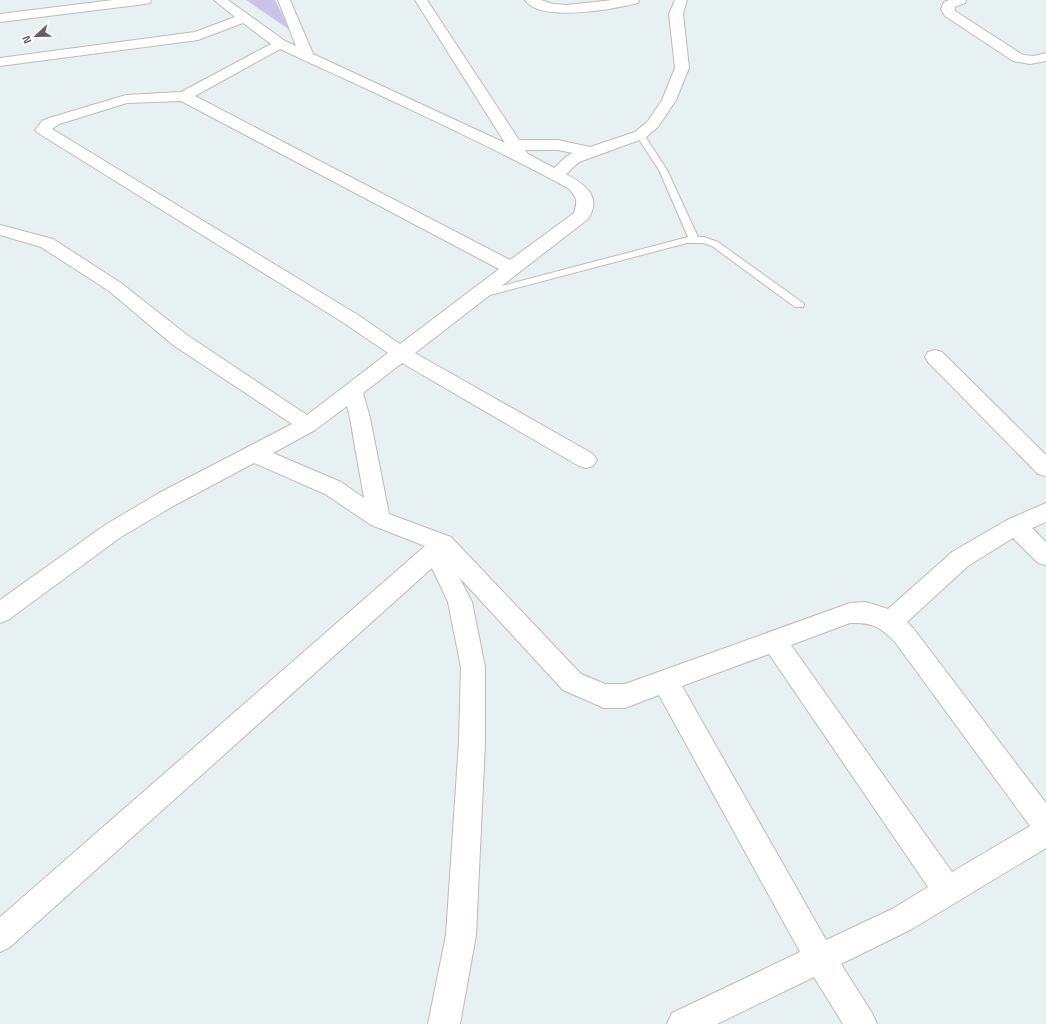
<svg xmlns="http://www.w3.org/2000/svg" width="1046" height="1024" font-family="'Titillium Web',sans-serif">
	<rect width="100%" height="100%" fill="#e7f1f1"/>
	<path fill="#ccc3e9" d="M246,0H275L290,30Z"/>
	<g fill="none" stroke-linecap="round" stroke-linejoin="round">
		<defs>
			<path id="service" d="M640,132L643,133L667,170L698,237H704L718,242L803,303L804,305L803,307H795L712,246L703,243H687L479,298L475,297L474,295L475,293L688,237L659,170L636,135Z"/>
			<g id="minor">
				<path d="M113,0H151L150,3L145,4L0,22V14Z"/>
				<path d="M214,0H228L285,41L296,46L278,0H290L313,54L505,143L415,0H427L519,140H558L590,147L635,132L648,121L662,100L675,68L669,14L675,0H687L683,14L689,68L676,100L658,127L645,138L579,162L566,174C584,184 603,196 588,219L415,353L593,454L597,460L593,466L586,468L579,466L402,363L363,393L370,418L389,514L451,537L581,674L605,684H625L850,603L866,602L888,609L952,552L1007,520L1046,503V522L1032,528L1046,542V565L1038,563L1013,538L968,566L907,622L913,628L1046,803V848L912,929L841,964L872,1013L877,1024H843L814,977L717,1024H667L672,1013L800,952L659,695L625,708H604L563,690L459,577L472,602L485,667V742L476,935L460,1024H428L446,935L459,742L461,667L448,602L432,568L10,947L0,952V917L425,546L371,525L325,494L254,463L175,505L121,537L8,620L0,623V600L105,525L159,493L292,424L173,345L109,291L41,247L0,235V225L53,239L121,283L187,335L307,415L388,353L344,323L38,133L35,130L42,121L49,118L126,95L181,92L271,44L243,23L198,40L0,66V58L195,32L235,17ZM280,49C377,94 475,138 568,188C577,197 578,201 574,213L510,260L195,96ZM181,101L499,269L400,344L358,315L52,129L59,124L127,103ZM525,150H558L573,153L567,156L554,168L528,154ZM347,406L350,418L364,498L341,482L273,453L315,430ZM850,623C873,622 880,627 895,642L1030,826L952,872L791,645ZM769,654L928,887L892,909L826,940L682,686Z"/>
				<path d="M525,0H541L553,4L567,5L613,0H639L638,3C614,9 540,23 525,0Z"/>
				<path d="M949,0H966L965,3L955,7V11L1023,55L1034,56L1046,53V61L1030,64L1013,61L945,16L941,9L944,2Z"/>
				<path d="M935,350L942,352L1046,455V476L1038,474L928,362L925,357L928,352Z"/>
			</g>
		</defs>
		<use href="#service" stroke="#c1b9ba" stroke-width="2"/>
		<use href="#minor" stroke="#c1b9ba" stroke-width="2"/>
		<use href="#service" fill="#fff" fill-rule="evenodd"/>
		<use href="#minor" fill="#fff" fill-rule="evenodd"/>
	</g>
	<g transform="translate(36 36) rotate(248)" stroke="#ffffff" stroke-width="3" paint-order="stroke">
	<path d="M0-3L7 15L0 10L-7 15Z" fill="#685e60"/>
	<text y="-6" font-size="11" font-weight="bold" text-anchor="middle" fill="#685e60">N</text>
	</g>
</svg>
